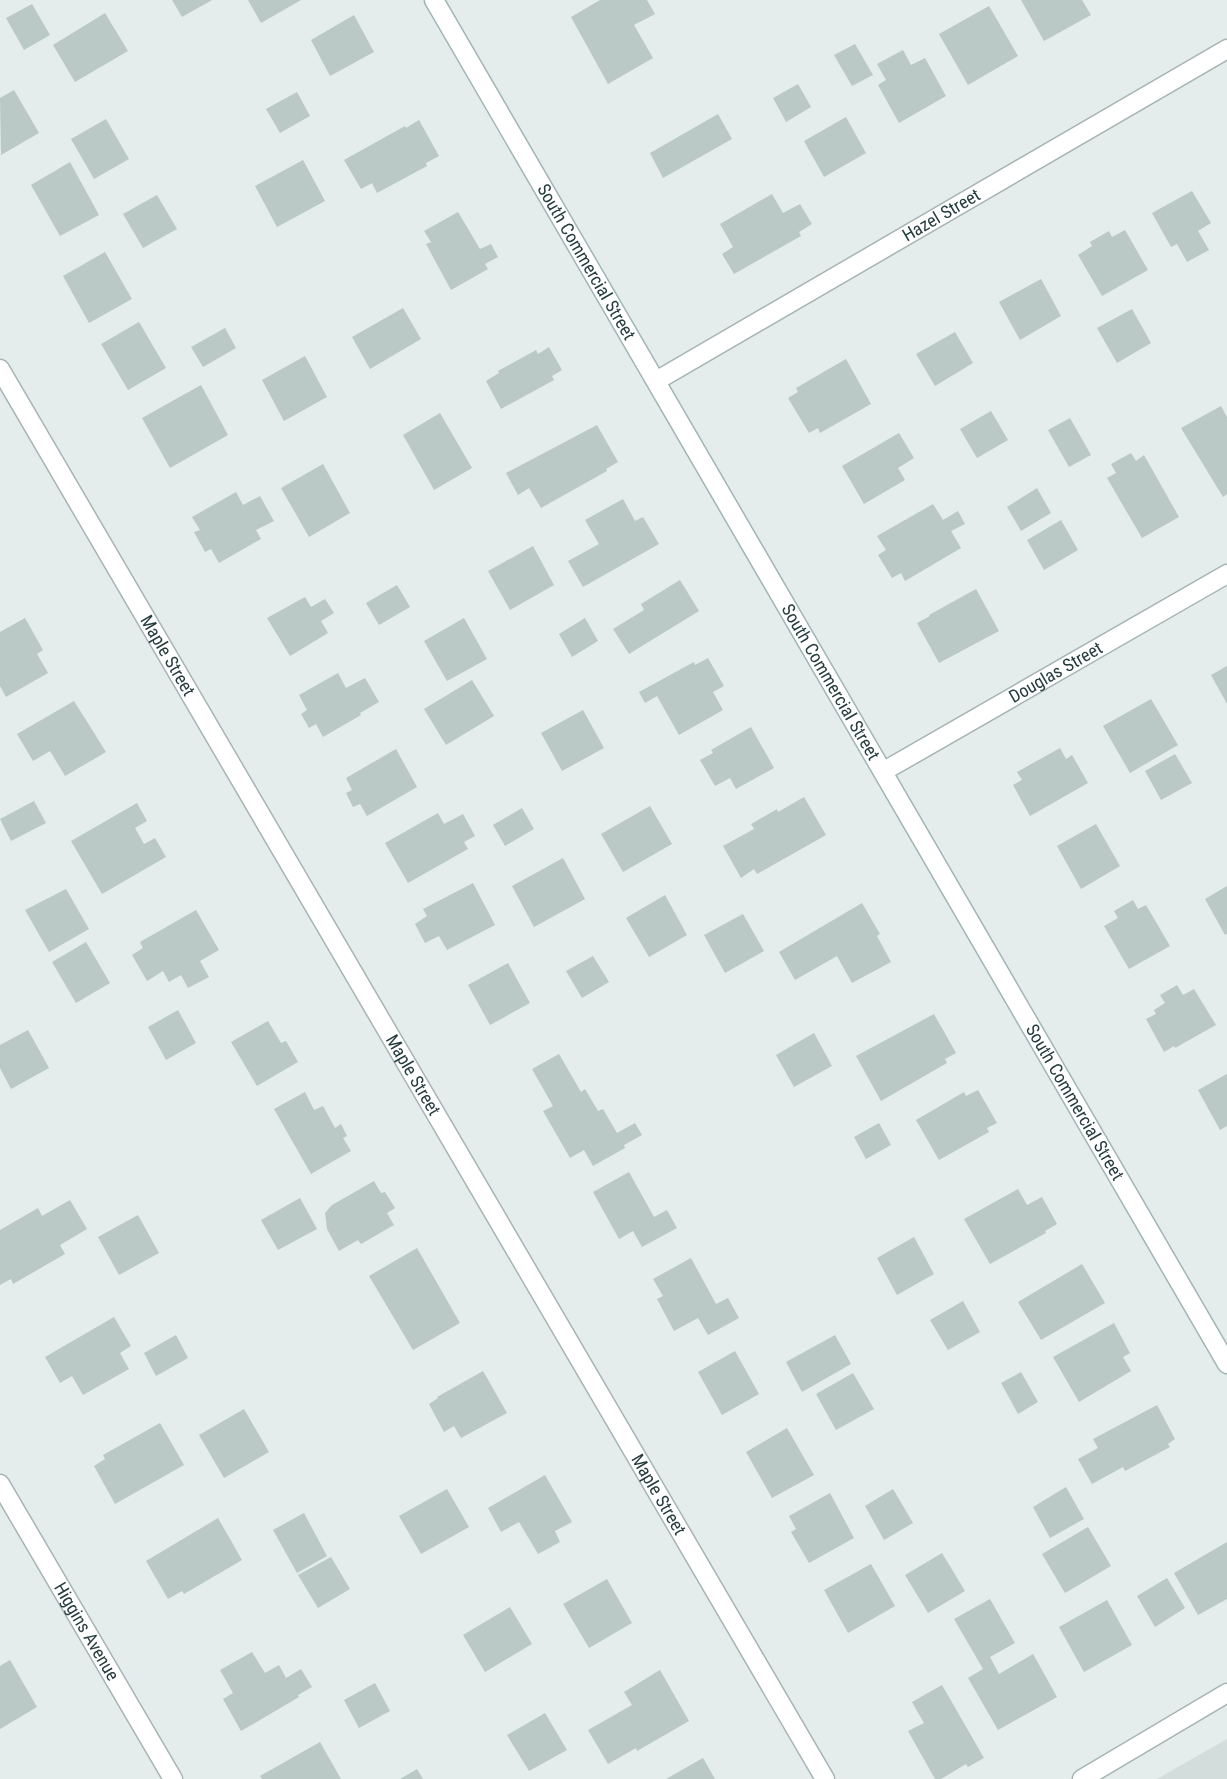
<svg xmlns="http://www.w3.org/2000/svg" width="1227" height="1779" font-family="'Roboto Condensed',sans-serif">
	<rect width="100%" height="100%" fill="#e4edec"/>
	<path fill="#d3dddb" d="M1227,1739V1779H1157Z"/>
	<g fill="#bac8c6">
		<path d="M172,0H212L182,17Z"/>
		<path d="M248,0H301L261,23Z"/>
		<path d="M600,0H647L655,14L634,25L653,58L608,84L571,17Z"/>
		<path d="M1021,0H1082L1091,15L1044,41Z"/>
		<path d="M32,4L50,35L24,50L6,18Z"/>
		<path d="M989,6L1018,56L968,85L939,34Z"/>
		<path d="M105,13L128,51L75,82L53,45Z"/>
		<path d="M354,15L374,52L330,76L311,40Z"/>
		<path d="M855,44L873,75L852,86L834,55Z"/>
		<path d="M903,50L911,65L925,58L946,96L899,123L878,85L886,80L877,64Z"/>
		<path d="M798,84L811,107L786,122L773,98Z"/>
		<path d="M14,90L39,133L1,155L0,98Z"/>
		<path d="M297,92L310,116L280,133L266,109Z"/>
		<path d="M718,114L732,139L663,178L650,153Z"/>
		<path d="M846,117L866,153L824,177L804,141Z"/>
		<path d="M106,119L129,159L94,179L71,139Z"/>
		<path d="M419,120L439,156L426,163L427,166L377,193L372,183L361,189L344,160L405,126L406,128Z"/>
		<path d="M303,160L325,201L277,227L255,186Z"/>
		<path d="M70,162L99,215L60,236L31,185Z"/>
		<path d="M1192,191L1211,223L1198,231L1209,250L1187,262L1177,244L1171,247L1152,213Z"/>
		<path d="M772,194L783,213L800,204L812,224L799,232L801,236L734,274L722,254L733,247L720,224Z"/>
		<path d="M157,195L177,229L143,248L123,214Z"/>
		<path d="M458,212L480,249L491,244L498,257L485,264L488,269L451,290L426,244L431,242L424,231Z"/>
		<path d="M1125,230L1148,270L1102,296L1078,255L1092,246L1090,242L1109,231L1112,237Z"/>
		<path d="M105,252L132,299L89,323L63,276Z"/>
		<path d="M1041,279L1061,316L1020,340L999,302Z"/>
		<path d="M403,308L421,339L370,369L352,337Z"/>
		<path d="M1132,309L1151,343L1117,363L1097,328Z"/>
		<path d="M139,322L166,368L128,390L101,344Z"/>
		<path d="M225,328L236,348L203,367L191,347Z"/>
		<path d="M955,332L973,363L935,386L916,354Z"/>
		<path d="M549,347L562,370L552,376L554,380L501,409L486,381L499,373L498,371L536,350L538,354Z"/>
		<path d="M305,356L327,397L284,421L262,380Z"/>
		<path d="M846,359L871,404L820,433L818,428L809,433L788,398L798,392L796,388Z"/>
		<path d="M201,385L228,435L170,468L142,418Z"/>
		<path d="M1221,406L1227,417V494L1223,497L1181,428Z"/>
		<path d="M991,411L1008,440L977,458L960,429Z"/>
		<path d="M440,413L472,468L434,490L403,435Z"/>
		<path d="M1070,418L1091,455L1069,467L1048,430Z"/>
		<path d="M597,425L618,462L606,469L607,471L541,508L529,488L518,495L506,473Z"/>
		<path d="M899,433L914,458L898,468L905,480L864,504L842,466Z"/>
		<path d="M1131,453L1136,461L1144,455L1179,517L1142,538L1107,478L1116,473L1111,464Z"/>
		<path d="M323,464L350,513L309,537L281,488Z"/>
		<path d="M1037,488L1051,513L1021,531L1007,507Z"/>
		<path d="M236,492L243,505L260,496L274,521L256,530L261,539L219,563L211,549L205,552L194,532L200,530L192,517Z"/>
		<path d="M623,499L635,521L643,517L659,544L583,587L568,561L599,544L585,520Z"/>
		<path d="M933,504L943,520L958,511L965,524L951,531L961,548L905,581L901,573L892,578L878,555L886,550L877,536Z"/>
		<path d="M1061,520L1078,550L1044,570L1027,540Z"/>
		<path d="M533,546L554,585L510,610L488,571Z"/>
		<path d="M680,580L699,611L629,654L613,629L644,610L641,604Z"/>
		<path d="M397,585L410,607L379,625L366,603Z"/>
		<path d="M976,589L999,631L939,663L917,623L930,616L929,615Z"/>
		<path d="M305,597L311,607L325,599L334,613L321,621L328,633L290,656L267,618Z"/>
		<path d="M25,618L43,650L37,654L48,673L6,697L0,686V632Z"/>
		<path d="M464,618L487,659L447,681L424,641Z"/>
		<path d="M585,618L598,641L572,657L559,634Z"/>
		<path d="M708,658L724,686L713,692L723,710L679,735L657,696L645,703L639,692L694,662L695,665Z"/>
		<path d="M1227,666V704L1211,675Z"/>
		<path d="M338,673L346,688L365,678L379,702L360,713L361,715L323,737L316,724L309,728L301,714L307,710L299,695Z"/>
		<path d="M472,680L494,716L446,745L424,709Z"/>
		<path d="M1151,699L1178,745L1130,773L1103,726Z"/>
		<path d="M74,701L106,752L65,776L50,751L33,761L17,734Z"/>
		<path d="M583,710L604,748L562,771L541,733Z"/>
		<path d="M751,727L774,768L736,789L730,778L715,786L700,760L713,753L711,750Z"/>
		<path d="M1060,748L1066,759L1072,755L1088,783L1030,816L1013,785L1022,780L1017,772Z"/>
		<path d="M396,749L417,787L367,816L360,804L353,807L346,793L352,790L346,778Z"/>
		<path d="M1175,754L1192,783L1161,800L1145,771Z"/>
		<path d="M804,797L826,835L757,874L754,869L741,878L723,846L754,829L751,824L777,809L778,812Z"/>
		<path d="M34,801L46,823L11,841L0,819Z"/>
		<path d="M137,803L147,821L135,828L144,844L155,838L166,857L102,894L71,841Z"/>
		<path d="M650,806L672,844L623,872L601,834Z"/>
		<path d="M522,808L534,829L505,846L493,825Z"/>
		<path d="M438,813L444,824L463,814L475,836L464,842L468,849L408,883L385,843Z"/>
		<path d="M1096,824L1120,866L1081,889L1057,846Z"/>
		<path d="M563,858L585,899L534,927L512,886Z"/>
		<path d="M473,883L495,925L447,950L439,936L425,943L415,924L427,916L423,909Z"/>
		<path d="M1227,886V934L1225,935L1205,899Z"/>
		<path d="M66,889L89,929L49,952L25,910Z"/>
		<path d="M665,895L687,935L649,957L626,918Z"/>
		<path d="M1133,900L1138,909L1146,905L1170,946L1129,969L1104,926L1118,918L1114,911Z"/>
		<path d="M862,903L880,934L877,936L891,962L852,983L837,956L795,980L779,952Z"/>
		<path d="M196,910L219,950L200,961L209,977L188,988L181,975L169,982L163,971L147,981L132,955L143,948L140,942Z"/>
		<path d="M743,914L764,951L725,973L704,935Z"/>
		<path d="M86,942L110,983L76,1003L52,962Z"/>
		<path d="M593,956L609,982L582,998L566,971Z"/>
		<path d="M508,963L530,1003L490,1025L468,985Z"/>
		<path d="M1177,985L1183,995L1194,989L1216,1025L1175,1048L1174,1046L1164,1052L1146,1019L1156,1014L1154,1010L1165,1003L1160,995Z"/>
		<path d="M178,1010L196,1043L166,1060L148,1027Z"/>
		<path d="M934,1014L956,1053L945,1059L947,1063L881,1101L856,1056Z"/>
		<path d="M268,1021L281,1043L286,1041L298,1062L257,1086L231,1042Z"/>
		<path d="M28,1030L49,1068L11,1089L0,1068V1045Z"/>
		<path d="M814,1033L832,1066L794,1087L776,1055Z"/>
		<path d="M559,1054L581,1092L585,1089L598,1111L603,1109L617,1133L635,1123L642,1135L624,1145L625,1148L593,1166L584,1150L570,1158L543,1111L553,1106L532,1069Z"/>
		<path d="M1227,1074V1126L1220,1130L1198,1090Z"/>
		<path d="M978,1090L997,1123L987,1128L989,1132L939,1160L916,1120L964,1092L966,1096Z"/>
		<path d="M305,1092L314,1110L323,1106L335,1128L341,1124L347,1136L343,1138L351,1151L311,1174L274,1109Z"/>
		<path d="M879,1123L891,1145L866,1159L854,1137Z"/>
		<path d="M629,1172L654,1217L667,1210L677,1228L642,1247L633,1231L619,1239L593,1192Z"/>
		<path d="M374,1181L381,1193L385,1192L395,1208L387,1213L394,1225L361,1244L358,1240L339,1251L327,1229L325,1213L332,1205Z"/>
		<path d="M1018,1189L1027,1205L1042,1197L1057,1224L1045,1231L1046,1233L990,1264L964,1219Z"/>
		<path d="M300,1198L317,1229L278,1250L261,1220Z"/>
		<path d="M70,1200L87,1229L60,1245L65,1254L13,1284L11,1279L0,1285V1230L38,1208L42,1216Z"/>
		<path d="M138,1215L159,1253L119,1275L98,1237Z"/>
		<path d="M914,1237L934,1274L897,1295L877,1258Z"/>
		<path d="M417,1248L460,1323L413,1350L369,1276Z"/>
		<path d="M691,1258L716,1304L728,1298L739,1318L708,1335L698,1318L674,1331L657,1299L663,1296L653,1279Z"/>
		<path d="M1082,1264L1105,1303L1041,1340L1018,1302Z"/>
		<path d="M963,1301L980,1332L948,1350L930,1320Z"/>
		<path d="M114,1317L131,1346L120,1353L129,1369L83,1395L72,1376L60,1383L45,1357Z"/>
		<path d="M1114,1323L1130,1353L1123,1357L1131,1371L1079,1402L1053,1357Z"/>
		<path d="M176,1335L188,1358L156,1376L144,1353Z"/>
		<path d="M835,1335L851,1364L802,1392L786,1362Z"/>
		<path d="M735,1351L759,1394L722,1415L698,1372Z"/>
		<path d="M483,1371L507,1413L461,1438L454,1426L444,1432L429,1404L438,1398L437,1397Z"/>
		<path d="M1021,1372L1038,1402L1018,1414L1001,1383Z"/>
		<path d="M853,1373L874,1409L836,1430L816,1394Z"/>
		<path d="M1157,1405L1175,1439L1168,1444L1170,1447L1125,1471L1123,1467L1092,1484L1078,1459L1098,1448L1093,1439Z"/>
		<path d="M244,1409L269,1452L224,1478L199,1435Z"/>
		<path d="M160,1423L184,1465L115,1504L94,1466L105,1459L103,1455Z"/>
		<path d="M787,1428L814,1475L772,1498L746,1452Z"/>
		<path d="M545,1475L572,1522L555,1531L560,1542L538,1554L519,1522L501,1532L488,1508Z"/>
		<path d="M1066,1487L1084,1519L1050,1538L1033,1507Z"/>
		<path d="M447,1489L469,1527L421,1554L399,1516Z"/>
		<path d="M893,1489L913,1523L884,1540L865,1506Z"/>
		<path d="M830,1493L854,1538L809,1563L791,1532L796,1529L789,1516Z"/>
		<path d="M304,1513L327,1556L297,1573L273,1530Z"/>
		<path d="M218,1518L242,1560L184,1594L182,1591L168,1599L146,1561Z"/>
		<path d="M1088,1527L1111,1566L1065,1593L1042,1554Z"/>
		<path d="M1227,1542V1599L1198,1615L1174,1573Z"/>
		<path d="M942,1553L965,1591L928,1613L905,1575Z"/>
		<path d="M331,1557L350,1589L318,1608L298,1575Z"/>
		<path d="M871,1564L895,1606L848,1633L824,1590Z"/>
		<path d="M1167,1578L1185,1608L1155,1627L1137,1596Z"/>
		<path d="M607,1579L632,1623L589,1648L563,1604Z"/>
		<path d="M990,1599L1015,1643L990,1657L999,1674L1033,1654L1057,1697L998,1730L968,1678L983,1669L954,1619Z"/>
		<path d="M1107,1600L1132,1645L1084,1672L1059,1627Z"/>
		<path d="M510,1607L532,1644L485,1672L463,1635Z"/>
		<path d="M252,1652L265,1673L279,1665L286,1678L301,1669L312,1687L298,1695L299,1697L241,1731L223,1699L233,1693L220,1670Z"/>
		<path d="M10,1660L37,1707L0,1729V1666Z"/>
		<path d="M660,1670L689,1721L637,1751L636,1748L608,1764L588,1730L632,1705L624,1692Z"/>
		<path d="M375,1683L390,1711L359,1728L344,1700Z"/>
		<path d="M942,1685L984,1758L968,1767L966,1764L941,1779H935L908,1731L924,1723L912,1702Z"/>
		<path d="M545,1713L567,1750L529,1771L507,1735Z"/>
		<path d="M320,1742L341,1779H262L260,1776Z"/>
		<path d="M703,1758L715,1779H666Z"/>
		<path d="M417,1769L423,1779H400Z"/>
	</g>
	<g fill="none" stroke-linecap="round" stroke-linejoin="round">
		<defs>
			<g id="minor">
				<path id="s1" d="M0,369L825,1779"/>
				<path id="s2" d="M656,381L1227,49"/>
				<path id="s3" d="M884,771L1227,574"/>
				<path id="s4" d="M0,1484L173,1779"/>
			</g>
			<path id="tertiary" d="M1082,1779L1227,1693"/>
			<g id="secondary">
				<path id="s5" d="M434,0L1227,1364"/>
			</g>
		</defs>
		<use href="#minor" stroke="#a7b4b4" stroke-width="21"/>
		<use href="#tertiary" stroke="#a7b4b4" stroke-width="21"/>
		<use href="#secondary" stroke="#a0b5b4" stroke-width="21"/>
		<use href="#minor" stroke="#fff" stroke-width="18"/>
		<use href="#tertiary" stroke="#fff" stroke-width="18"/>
		<use href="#secondary" stroke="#fff" stroke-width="18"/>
	</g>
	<g text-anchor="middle" stroke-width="6" stroke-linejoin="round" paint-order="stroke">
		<g font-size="18" fill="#253c3e" stroke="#f5f9f9">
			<text dy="6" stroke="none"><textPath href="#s2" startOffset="330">Hazel Street</textPath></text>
			<text dy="6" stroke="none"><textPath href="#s5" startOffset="303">South Commercial Street</textPath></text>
			<text dy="6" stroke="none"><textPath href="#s1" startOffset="332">Maple Street</textPath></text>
			<text dy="6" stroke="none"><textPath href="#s3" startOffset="198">Douglas Street</textPath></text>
			<text dy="6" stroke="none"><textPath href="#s5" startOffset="789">South Commercial Street</textPath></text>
			<text dy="6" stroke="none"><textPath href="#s1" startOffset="818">Maple Street</textPath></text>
			<text dy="6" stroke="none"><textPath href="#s5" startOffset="1275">South Commercial Street</textPath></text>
			<text dy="6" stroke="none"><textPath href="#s1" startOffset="1304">Maple Street</textPath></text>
			<text dy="6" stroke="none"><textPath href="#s4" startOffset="171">Higgins Avenue</textPath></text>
		</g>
	</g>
</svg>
